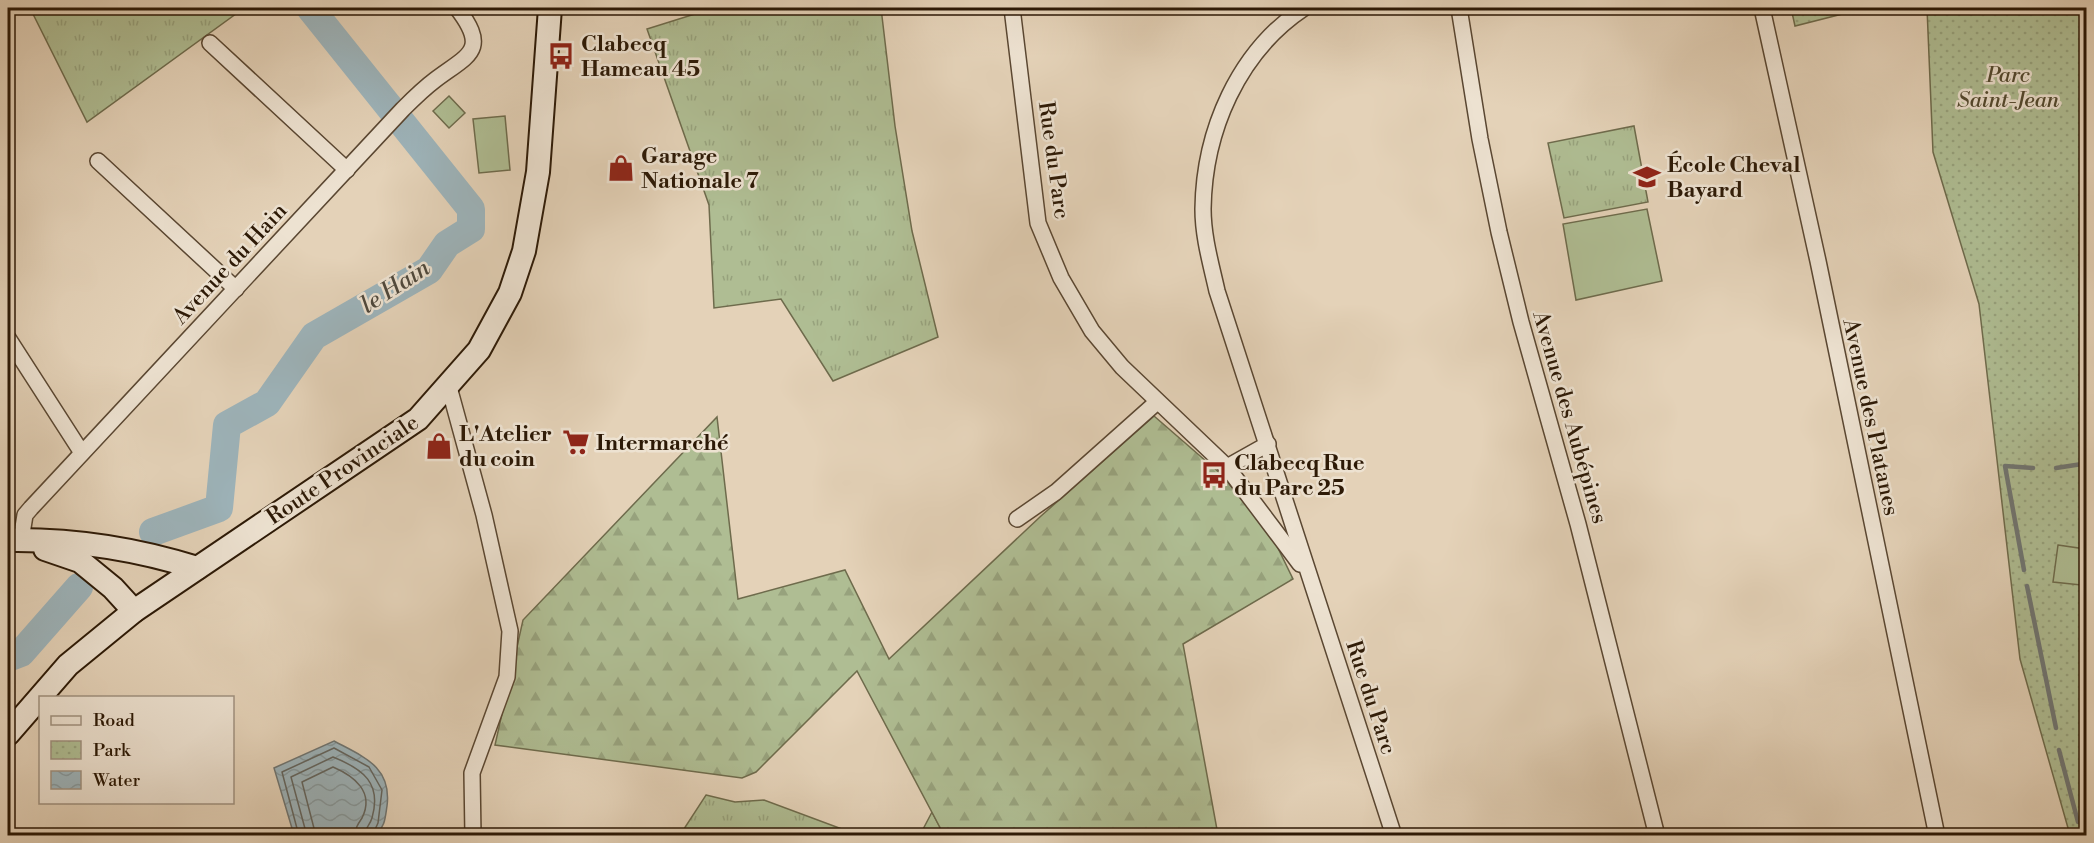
<svg xmlns="http://www.w3.org/2000/svg" width="2094" height="843" font-family="'Libre Bodoni',serif">
	<defs>
		<pattern id="grass-tufts" width="24" height="20" patternUnits="userSpaceOnUse" patternTransform="scale(1.5)"><rect width="24" height="20" fill="#afbd93"/><path d="M3 7l-1-3M5 7V3M7 7l1-3M15 17l-1-3M17 17v-4M19 17l1-3" fill="none" stroke="#97a27d"/></pattern>
		<pattern id="forest-firs" width="22" height="20" patternUnits="userSpaceOnUse" patternTransform="scale(1.5)"><rect width="22" height="20" fill="#afbd93"/><path d="M5 1l3.5 6h-7zM16 11l3.5 6h-7z" fill="#97a27d"/></pattern>
		<pattern id="park-dots" width="8" height="8" patternUnits="userSpaceOnUse" patternTransform="scale(1.5)"><rect width="8" height="8" fill="#afbd93"/><path d="M2 2h.1M6 6h.1" fill="none" stroke="#97a27d" stroke-width="1.8" stroke-linecap="round"/></pattern>
		<pattern id="water-waves" width="16" height="10" patternUnits="userSpaceOnUse" patternTransform="scale(1.5)"><rect width="16" height="10" fill="#9db4bb"/><path d="M0 5q4-4 8 0t8 0" fill="none" stroke="#879a9f"/></pattern>
	</defs>
	<rect width="100%" height="100%" fill="#e4d2b8"/>
	<filter id="stains"><feTurbulence type="fractalNoise" baseFrequency=".00333" numOctaves="4"/><feColorMatrix values="0 0 0 0 .2 0 0 0 0 .09 0 0 0 0 .02 0 0 0 .5 -.17"/></filter>
	<radialGradient id="worn" r=".72"><stop offset=".6" stop-color="#630" stop-opacity="0"/><stop offset="1" stop-color="#630" stop-opacity=".3"/></radialGradient>
	<g fill="url(#grass-tufts)" stroke="#6e6b4c" stroke-width="1.5">
		<path d="M30,8H244L87,122Z"/>
		<path d="M714,8H881L895,126L912,231L938,337L833,381L781,299L714,308L709,205L647,29Z"/>
		<path d="M1634,126L1648,202L1564,218L1548,143Z"/>
		<path d="M706,795L735,802L764,800L858,835H680Z"/>
		<path d="M932,812L944,835H920Z"/>
	</g>
	<path fill="url(#forest-firs)" stroke="#6e6b4c" stroke-width="1.5" d="M1154,416L1222,475L1273,538L1293,579L1183,644L1218,835H944L857,671L756,772L742,778L495,745L523,620L717,417L738,599L845,570L889,659L1041,516Z"/>
	<g fill="url(#park-dots)" stroke="#6e6b4c" stroke-width="1.5">
		<path d="M1791,8H1866L1795,26Z"/>
		<path d="M1927,8H2086V835H2070L2020,659L1979,304L1933,152Z"/>
	</g>
	<g fill="#afbd93" stroke="#6e6b4c" stroke-width="1.5">
		<path d="M449,96L465,113L449,128L433,111Z"/>
		<path d="M505,116L510,170L479,173L473,119Z"/>
		<path d="M1647,209L1662,281L1576,300L1563,224Z"/>
		<path d="M2058,545L2085,549L2081,585L2053,582Z"/>
	</g>
	<path fill="url(#water-waves)" stroke="#707673" stroke-width="1.5" d="M334,741C364,757 392,767 387,806C385,819 385,826 376,835H294L274,768Z"/>
	<g fill="none" stroke-linecap="round" stroke-linejoin="round">
		<g stroke="#646660" stroke-width="1.5">
			<path d="M299,836L282,772L334,748L369,767L382,790L378,823L372,836"/>
			<path d="M307,836L291,777L333,757C363,769 382,783 372,818C370,825 365,828 364,836"/>
			<path d="M316,836L302,782L333,767C354,776 375,792 362,818C358,824 355,828 355,836"/>
		</g>
		<g stroke="#707673" stroke-width="4.5">
			<path d="M2056,468L2082,464L2086,452"/>
			<path d="M2024,570L2005,466L2033,468"/>
			<path d="M2027,586L2056,728"/>
			<path d="M2059,750L2078,822"/>
		</g>
		<g stroke="#9db4bb" stroke-width="28">
			<path d="M153,532L219,508L227,425L267,403L314,336L429,270L447,244L471,229V209L310,8"/>
			<path d="M8,658L21,653L79,587"/>
		</g>
		<defs>
			<g id="street">
				<path d="M1012,8L1038,223L1061,278L1092,331L1122,367L1227,467L1300,564"/>
				<path d="M1304,8C1238,52 1204,131 1203,209C1203,237 1211,264 1217,291L1394,836"/>
				<path d="M1459,8L1480,139L1499,232L1521,322L1578,524L1657,836"/>
				<path d="M1762,8L1818,261L1937,836"/>
				<path d="M210,43L347,170"/>
				<path d="M98,161L236,289"/>
				<path d="M8,338L82,453"/>
				<path d="M449,387L484,515L510,631L507,677L472,773L473,836"/>
				<path d="M1227,467L1268,444"/>
				<path d="M1017,519L1056,492L1157,402"/>
				<path d="M21,540L25,515L31,508L403,109C413,99 423,89 435,80C468,55 490,51 457,8"/>
			</g>
			<g id="secondary">
				<path d="M8,540C71,539 137,549 197,568"/>
				<path d="M45,549L80,561L113,588L134,611"/>
				<path d="M8,734L68,665L134,611L418,419L479,350L510,293L524,251L538,172L550,8"/>
			</g>
		</defs>
		<use href="#street" stroke="#5a4732" stroke-width="18"/>
		<use href="#secondary" stroke="#2c1906" stroke-width="26"/>
		<use href="#street" stroke="#ede2d1" stroke-width="15"/>
		<use href="#secondary" stroke="#ede2d1" stroke-width="22"/>
	</g>
	<defs>
		<symbol id="bus-bare" viewBox="-9 -9 18 18"><path d="M-5-6H5V4H4V6H2V4H-2V6H-4V4H-5ZM-3.5-4V0h7V-4ZM-3.5 1.2v1.5H-2V1.2ZM2 1.2v1.5H3.5V1.2Z" fill="#8f2418" stroke="#ede2d1" stroke-width="2.5" paint-order="stroke"/></symbol>
		<symbol id="shop-bare" viewBox="-9 -9 18 18"><path d="M-5-2.5h2.3a2.7 3.5 0 0 1 5.4 0H5L5.5 6h-11ZM-1.5-2.5h3a1.5 2.3 0 0 0-3 0Z" fill="#8f2418" stroke="#ede2d1" stroke-width="2.5" paint-order="stroke"/></symbol>
		<symbol id="school-bare" viewBox="-9 -9 18 18"><path d="M0-5L7-2L0 1L-7-2ZM-4 1L0 2.5L4 1V4Q0 6-4 4Z" fill="#8f2418" stroke="#ede2d1" stroke-width="2.5" paint-order="stroke"/></symbol>
		<symbol id="supermarket-bare" viewBox="-9 -9 18 18"><path d="M-6-5.5h2.5l.6 2H6L4.5 2H-2.5L-4.4-4H-6ZM-1.5 3.2a1.3 1.3 0 1 0 .1 0ZM3 3.2a1.3 1.3 0 1 0 .1 0Z" fill="#8f2418" stroke="#ede2d1" stroke-width="2.5" paint-order="stroke"/></symbol>
	</defs>
	<g fill-rule="evenodd">
		<use href="#bus-bare" x="542" y="37" width="38" height="38"/>
		<use href="#shop-bare" x="602" y="149" width="38" height="38"/>
		<use href="#school-bare" x="1628" y="158" width="38" height="38"/>
		<use href="#supermarket-bare" x="557" y="423" width="38" height="38"/>
		<use href="#shop-bare" x="420" y="427" width="38" height="38"/>
		<use href="#bus-bare" x="1195" y="456" width="38" height="38"/>
	</g>
	<g text-anchor="middle" stroke-width="5" stroke-linejoin="round" paint-order="stroke">
		<g font-size="22" font-weight="bold" fill="#2c1906" stroke="#ede2d1" text-anchor="start">
			<text x="581" y="51">Clabecq<tspan x="581" dy="25">Hameau 45</tspan></text>
			<text x="641" y="163">Garage<tspan x="641" dy="25">Nationale 7</tspan></text>
			<text x="1667" y="172">École Cheval<tspan x="1667" dy="25">Bayard</tspan></text>
			<text x="459" y="441">L'Atelier<tspan x="459" dy="25">du coin</tspan></text>
			<text x="596" y="450">Intermarché</text>
			<text x="1234" y="470">Clabecq Rue<tspan x="1234" dy="25">du Parc 25</tspan></text>
		</g>
		<g font-size="22" font-style="italic" fill="#534a30" stroke="#ede2d1">
			<text x="2008" y="82">Parc<tspan x="2008" dy="25">Saint-Jean</tspan></text>
		</g>
		<g font-size="22" fill="#2c1906" stroke="#ede2d1">
			<text transform="translate(1055 160) rotate(82)" y="8">Rue du Parc</text>
			<text transform="translate(229 263) rotate(-47)" y="8">Avenue du Hain</text>
			<text transform="translate(1571 417) rotate(74)" y="8">Avenue des Aubépines</text>
			<text transform="translate(1872 417) rotate(78)" y="8">Avenue des Platanes</text>
			<text transform="translate(342 469) rotate(-34)" y="8">Route Provinciale</text>
			<text transform="translate(1372 697) rotate(72)" y="8">Rue du Parc</text>
		</g>
		<g font-size="24" font-style="italic" fill="#4e483c" stroke="#ede2d1">
			<text transform="translate(395 286) rotate(-33)" y="8">le Hain</text>
		</g>
	</g>
	<rect width="2094" height="843" fill="none" stroke="#e4d2b8" stroke-width="30"/>
	<rect x="9" y="9" width="2076" height="825" fill="none" stroke="#2c1906" stroke-width="3"/>
	<rect x="15" y="15" width="2064" height="813" fill="none" stroke="#2c1906" stroke-width="1.5"/>
	<rect x="39" y="696" width="195" height="108" fill="#ede2d1" stroke="#a09280" stroke-width="1.5"/>
	<rect x="51" y="716" width="30" height="9" fill="#ede2d1" stroke="#a09280" stroke-width="1.5"/>
	<text x="93" y="726" font-size="18" fill="#2c1906">Road</text>
	<rect x="51" y="741" width="30" height="18" fill="url(#park-dots)" stroke="#a09280" stroke-width="1.5"/>
	<text x="93" y="756" font-size="18" fill="#2c1906">Park</text>
	<rect x="51" y="771" width="30" height="18" fill="url(#water-waves)" stroke="#a09280" stroke-width="1.5"/>
	<text x="93" y="786" font-size="18" fill="#2c1906">Water</text>
	<rect width="100%" height="100%" filter="url(#stains)"/>
	<rect width="100%" height="100%" fill="url(#worn)"/>
</svg>
